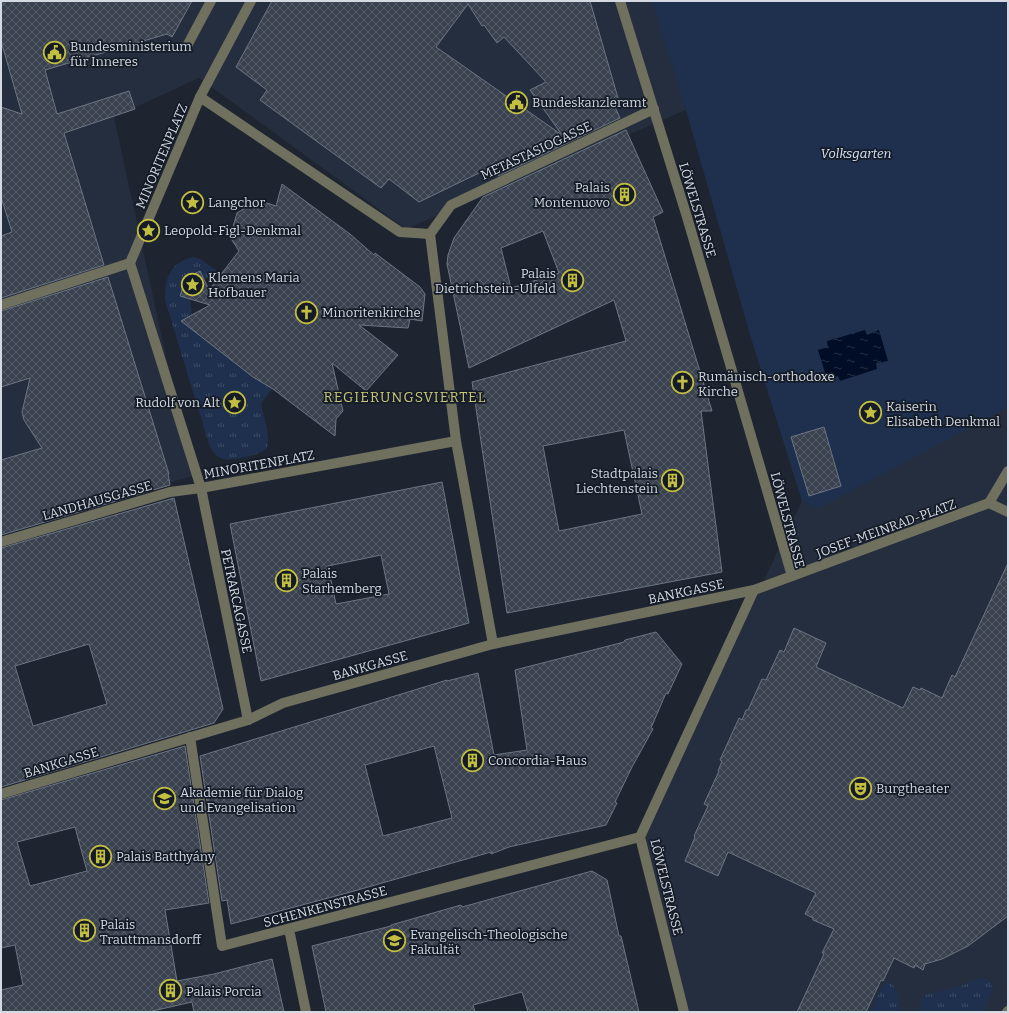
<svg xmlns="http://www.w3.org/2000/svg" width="1009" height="1013" font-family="Bitter,serif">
	<defs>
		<pattern id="grass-tufts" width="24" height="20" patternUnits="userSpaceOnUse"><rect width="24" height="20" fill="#1e304d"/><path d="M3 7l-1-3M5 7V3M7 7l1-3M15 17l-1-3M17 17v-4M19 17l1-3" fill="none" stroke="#3e4d66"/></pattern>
		<pattern id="water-ripples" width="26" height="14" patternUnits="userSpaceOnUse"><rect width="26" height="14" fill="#010c26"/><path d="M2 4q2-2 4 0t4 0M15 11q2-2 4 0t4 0" fill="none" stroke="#252f45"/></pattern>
		<pattern id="building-cross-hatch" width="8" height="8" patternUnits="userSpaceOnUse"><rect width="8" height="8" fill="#3a424f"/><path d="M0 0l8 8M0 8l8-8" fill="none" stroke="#565d68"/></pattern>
	</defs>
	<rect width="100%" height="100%" fill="#1e2531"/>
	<path fill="#242e3f" d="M1,1H1008V1012H683L640,837L802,501L686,110L406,229L199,78L114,117L192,476L1,534Z"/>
	<g fill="url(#grass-tufts)">
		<path d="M193,257L200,259L221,274L204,279L200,271L195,273L200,282L182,291L180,296L190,299L192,315L183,320L186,325L196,320L207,325L199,336L204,339L212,329L230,343L223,354L253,377L278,380L261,404C263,414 271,439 267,447C264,455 231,461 223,459C217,457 213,452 210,447L165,300C165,279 169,263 193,257Z"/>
		<path d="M980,978L990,981L993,991L982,1012H921V1002L924,995L961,986Z"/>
		<path d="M891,982C899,992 899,1000 899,1012H871L883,985Z"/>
	</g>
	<path fill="#1e304d" d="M652,1H1008V407L819,508L802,501L751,338L686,110Z"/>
	<path fill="url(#water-ripples)" d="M865,330L867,335L879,330L888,361L876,363L877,369L840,381L838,376L827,379L818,350L828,347L827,341Z"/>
	<g fill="url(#building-cross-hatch)" stroke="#6c7583" fill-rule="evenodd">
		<path d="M1,1H192L172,37L167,34L45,70L57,114L129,91L135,109L64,133L104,265L1,298V236L12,232L1,197V107L22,114L1,41Z"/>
		<path d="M272,1H590L620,105L615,107L620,118L498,176L510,158L419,202L389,179L381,188L260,100L267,90L236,67ZM468,4L482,26L484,25L497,43L504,37L546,82L530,90L562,135L436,47Z"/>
		<path d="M626,130L663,212L653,217L712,411H701L722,572L507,613L472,382L626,341L614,300L469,368L447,264L448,255L454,238L483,197ZM543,231L559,273L511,288L501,248ZM624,430L642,514L559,531L543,446Z"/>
		<path d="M282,184L350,234L374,255L375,253L420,287L425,294L422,321L410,319L408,328L359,325L398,355L366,391L332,363L343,411L336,419L335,436L273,389L253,377L181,321L210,305L180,296L186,278L200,271L209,290L239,251L230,237L237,213L258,200L276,206Z"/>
		<path d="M108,277L169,474H168L170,485L1,535V460L42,448L24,420L22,412L30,378L1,387V311Z"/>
		<path d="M824,427L841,486L809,496L791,437Z"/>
		<path d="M442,482L469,623L261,681L230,524ZM381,555L389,594L336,604L328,566Z"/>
		<path d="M174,498L223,709L214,723L1,787V548ZM89,644L107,704L33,726L15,666Z"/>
		<path d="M1008,563V916L968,946L942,959L925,964L923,970L915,965L914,968L894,958L883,981L881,980L866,1012H797L824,954L822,953L834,929L813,920V918L805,914L816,893L728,852L718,876L685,861L695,837L694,836L708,806L704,804L719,771H718L722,761L720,760L739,718L742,720L746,710H748L762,679L766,680L780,650L784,652L794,628L826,643L816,667L903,708L913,687L920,690L921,688L942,698L952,675L955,677Z"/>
		<path d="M656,632L682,664L668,694L666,693L651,728L653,729L632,767L615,802L617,803L606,825L509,847L491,854V852L347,893L231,924L227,900L222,901L200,756L447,680V681L478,673L494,755L527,750L515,670L624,642L625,640ZM434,746L452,818L383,836L365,765Z"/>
		<path d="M185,746L209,903L165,910L177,981L214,974L272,959L284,1012H194L192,1002L148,1012H1V990L23,985L15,945L1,948V800ZM75,827L87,871L30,886L17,842Z"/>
		<path d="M592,871L607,880L619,936H621L639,1012H528L522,992L473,1005L475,1012H326L312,946L391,926V925L461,905L462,907Z"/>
	</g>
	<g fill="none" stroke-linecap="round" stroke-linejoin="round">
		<g stroke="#70705f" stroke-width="10">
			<path d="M620,1L687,217L792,576L754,590L640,837L684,1012"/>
			<path d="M188,44L211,1"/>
			<path d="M200,97L251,1"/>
			<path d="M1,305L130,263"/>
			<path d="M989,503L1008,471"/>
			<path d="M1,542L170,492L201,488L456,441"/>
			<path d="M792,576L989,503L1008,512"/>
			<path d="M493,644L456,441L430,234L451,205L654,109"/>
			<path d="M248,720L201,488L130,263L200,97L400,232L430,234"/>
			<path d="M190,737L222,946L640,837"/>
			<path d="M1,794L248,720L283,703L493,644L754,590"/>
			<path d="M289,929L306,1012"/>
			<path d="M1007,1012L1008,1011"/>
		</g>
	</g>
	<defs>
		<symbol id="civic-ring" viewBox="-11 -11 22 22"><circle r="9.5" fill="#151c27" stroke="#c1be40" stroke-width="1.5"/><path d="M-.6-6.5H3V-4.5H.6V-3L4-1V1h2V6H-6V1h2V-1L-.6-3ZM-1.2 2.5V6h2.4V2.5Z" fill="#c1be40"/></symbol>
		<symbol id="building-ring" viewBox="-11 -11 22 22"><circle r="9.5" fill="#151c27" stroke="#c1be40" stroke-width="1.5"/><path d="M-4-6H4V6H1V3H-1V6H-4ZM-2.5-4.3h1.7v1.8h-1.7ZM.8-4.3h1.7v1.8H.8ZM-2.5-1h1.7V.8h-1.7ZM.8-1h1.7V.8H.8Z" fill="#c1be40"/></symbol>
		<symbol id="sight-ring" viewBox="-11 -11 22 22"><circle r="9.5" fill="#151c27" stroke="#c1be40" stroke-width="1.5"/><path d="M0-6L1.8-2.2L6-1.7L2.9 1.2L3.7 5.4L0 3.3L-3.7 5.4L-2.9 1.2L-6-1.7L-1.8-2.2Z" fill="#c1be40"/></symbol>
		<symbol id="church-ring" viewBox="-11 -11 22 22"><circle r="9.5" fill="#151c27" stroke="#c1be40" stroke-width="1.5"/><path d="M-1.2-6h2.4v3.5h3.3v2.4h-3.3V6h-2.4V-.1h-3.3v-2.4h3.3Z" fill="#c1be40"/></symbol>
		<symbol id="theatre-ring" viewBox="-11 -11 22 22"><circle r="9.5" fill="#151c27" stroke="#c1be40" stroke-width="1.5"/><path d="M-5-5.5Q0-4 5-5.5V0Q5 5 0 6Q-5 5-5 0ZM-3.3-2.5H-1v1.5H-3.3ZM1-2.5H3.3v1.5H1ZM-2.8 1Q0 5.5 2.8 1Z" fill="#c1be40"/></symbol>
		<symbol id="university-ring" viewBox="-11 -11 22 22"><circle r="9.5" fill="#151c27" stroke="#c1be40" stroke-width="1.5"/><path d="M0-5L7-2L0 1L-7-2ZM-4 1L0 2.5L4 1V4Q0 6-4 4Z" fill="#c1be40"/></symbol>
	</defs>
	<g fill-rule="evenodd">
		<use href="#civic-ring" x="42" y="40" width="25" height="25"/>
		<use href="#civic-ring" x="504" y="90" width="25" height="25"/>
		<use href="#building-ring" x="612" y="182" width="25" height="25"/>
		<use href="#sight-ring" x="180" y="190" width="25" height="25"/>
		<use href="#sight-ring" x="136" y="218" width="25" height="25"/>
		<use href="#building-ring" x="560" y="268" width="25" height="25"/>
		<use href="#sight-ring" x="180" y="272" width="25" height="25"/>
		<use href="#church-ring" x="294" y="300" width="25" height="25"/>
		<use href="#church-ring" x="670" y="370" width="25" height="25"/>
		<use href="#sight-ring" x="222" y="390" width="25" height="25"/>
		<use href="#sight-ring" x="858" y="400" width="25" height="25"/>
		<use href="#building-ring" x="660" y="468" width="25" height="25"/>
		<use href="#building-ring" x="274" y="568" width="25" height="25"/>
		<use href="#building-ring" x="460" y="748" width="25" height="25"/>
		<use href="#theatre-ring" x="848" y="776" width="25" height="25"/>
		<use href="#university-ring" x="152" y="786" width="25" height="25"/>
		<use href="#building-ring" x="88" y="844" width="25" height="25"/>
		<use href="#building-ring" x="72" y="918" width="25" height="25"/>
		<use href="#university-ring" x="382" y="928" width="25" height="25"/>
		<use href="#building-ring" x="158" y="978" width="25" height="25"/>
	</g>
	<g text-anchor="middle" stroke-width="3.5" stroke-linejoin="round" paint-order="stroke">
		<g font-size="13" fill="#d5dae2" stroke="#151c27" text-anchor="start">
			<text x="70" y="51">Bundesministerium<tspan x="70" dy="15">für Inneres</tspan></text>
			<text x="532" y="107">Bundeskanzleramt</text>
			<text x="610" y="192" text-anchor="end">Palais<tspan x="610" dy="15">Montenuovo</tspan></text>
			<text x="208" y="207">Langchor</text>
			<text x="164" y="235">Leopold-Figl-Denkmal</text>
			<text x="556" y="278" text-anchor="end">Palais<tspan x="556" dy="15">Dietrichstein-Ulfeld</tspan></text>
			<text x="208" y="282">Klemens Maria<tspan x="208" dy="15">Hofbauer</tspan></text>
			<text x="322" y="317">Minoritenkirche</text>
			<text x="698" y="381">Rumänisch-orthodoxe<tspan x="698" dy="15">Kirche</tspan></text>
			<text x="220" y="407" text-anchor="end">Rudolf von Alt</text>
			<text x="886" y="411">Kaiserin<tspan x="886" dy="15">Elisabeth Denkmal</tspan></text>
			<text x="658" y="478" text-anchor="end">Stadtpalais<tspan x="658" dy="15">Liechtenstein</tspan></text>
			<text x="302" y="578">Palais<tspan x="302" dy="15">Starhemberg</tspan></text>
			<text x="488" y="765">Concordia-Haus</text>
			<text x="876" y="793">Burgtheater</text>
			<text x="180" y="797">Akademie für Dialog<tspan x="180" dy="15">und Evangelisation</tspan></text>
			<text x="116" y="861">Palais Batthyány</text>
			<text x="100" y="929">Palais<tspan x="100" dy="15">Trauttmansdorff</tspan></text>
			<text x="410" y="939">Evangelisch-Theologische<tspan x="410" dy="15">Fakultät</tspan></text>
			<text x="186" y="996">Palais Porcia</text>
		</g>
		<g font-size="13" fill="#d5dae2" stroke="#151c27">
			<text transform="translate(536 150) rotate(-25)" y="5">METASTASIOGASSE</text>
			<text transform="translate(161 156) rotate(-67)" y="5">MINORITENPLATZ</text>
			<text transform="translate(698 210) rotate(73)" y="5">LÖWELSTRASSE</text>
			<text transform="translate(259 464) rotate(-10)" y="5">MINORITENPLATZ</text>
			<text transform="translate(97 500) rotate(-16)" y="5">LANDHAUSGASSE</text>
			<text transform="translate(788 520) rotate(75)" y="5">LÖWELSTRASSE</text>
			<text transform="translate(886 528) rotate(-20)" y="5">JOSEF-MEINRAD-PLATZ</text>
			<text transform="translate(686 591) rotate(-12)" y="5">BANKGASSE</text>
			<text transform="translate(237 601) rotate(78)" y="5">PETRARCAGASSE</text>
			<text transform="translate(370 665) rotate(-16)" y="5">BANKGASSE</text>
			<text transform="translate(61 762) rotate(-17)" y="5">BANKGASSE</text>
			<text transform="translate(667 887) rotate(76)" y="5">LÖWELSTRASSE</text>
			<text transform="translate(325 906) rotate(-15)" y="5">SCHENKENSTRASSE</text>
		</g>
		<g font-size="13" font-style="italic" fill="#d6e5fc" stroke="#151c27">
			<text x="856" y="158">Volksgarten</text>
		</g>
		<g font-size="14" letter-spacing="1" fill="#c8c779" stroke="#151c27">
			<text x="405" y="402">REGIERUNGSVIERTEL</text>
		</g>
	</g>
	<rect width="1009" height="1013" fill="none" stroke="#d5dae2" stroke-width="4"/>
</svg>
